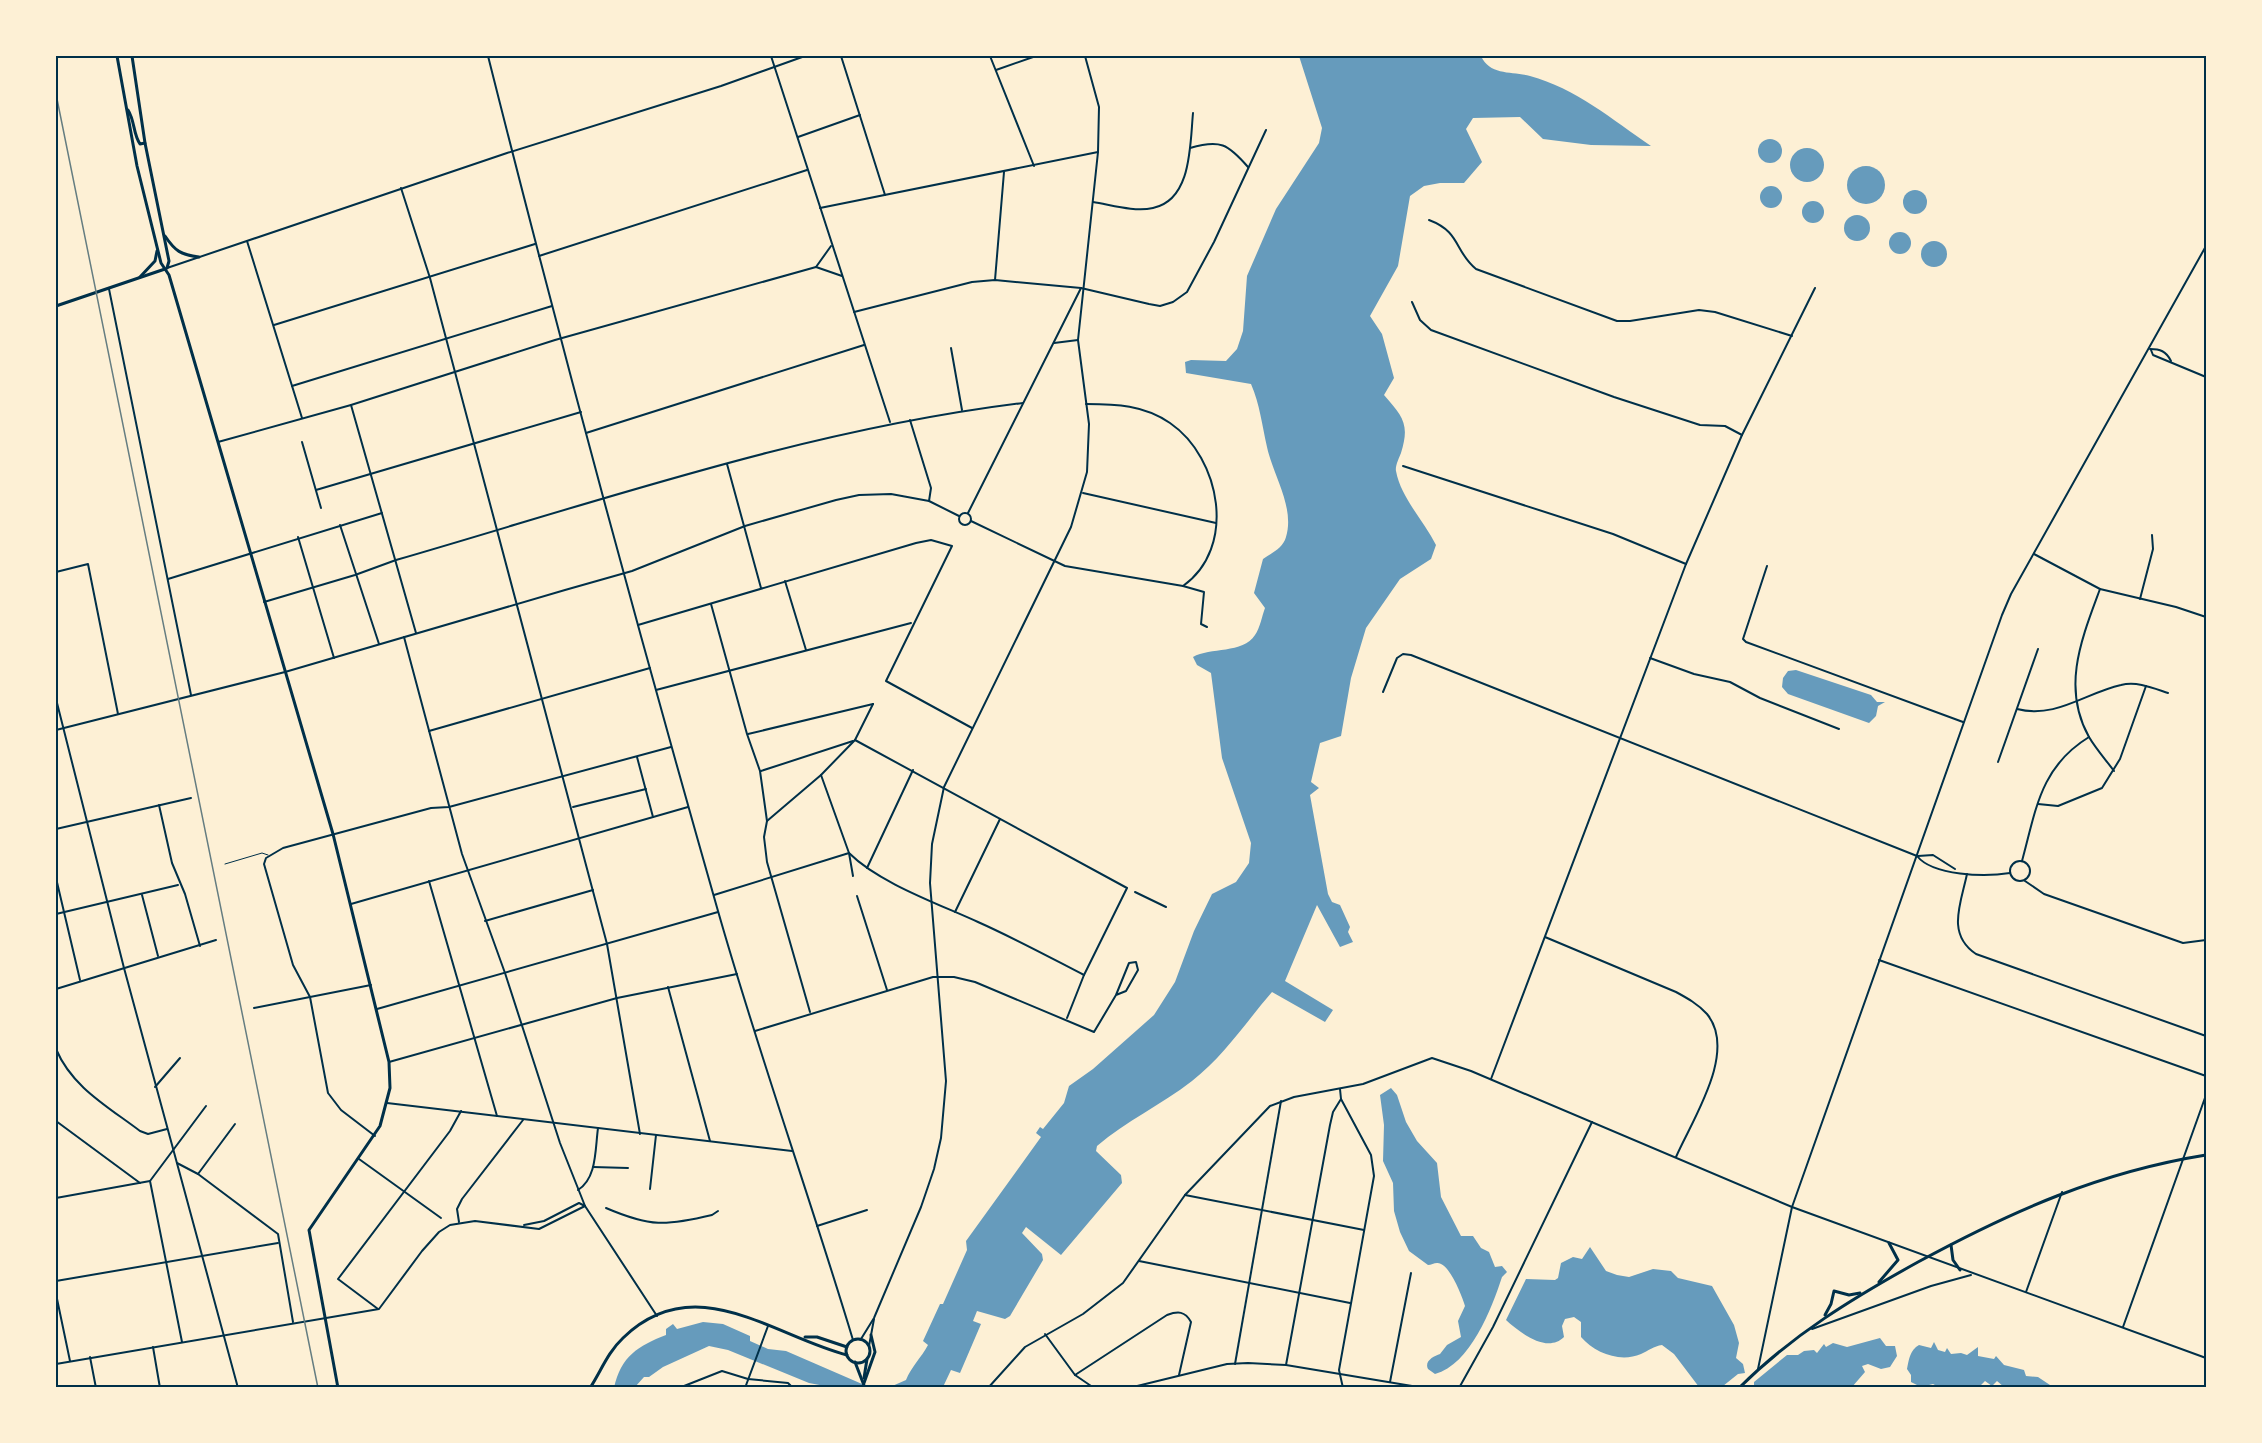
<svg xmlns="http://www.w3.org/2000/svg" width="2262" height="1443" font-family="'PT Serif',serif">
	<rect width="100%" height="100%" fill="#fdf0d5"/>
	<g fill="#669bbc">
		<path d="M1299,56H1481C1490,76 1512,71 1530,76C1575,88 1613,120 1651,146L1591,145L1543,139L1520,117L1473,118L1466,129L1482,162L1464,183H1440L1424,186L1410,196L1398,266L1370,316L1382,334L1394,378L1384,395C1403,417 1410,424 1401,453C1399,458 1395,466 1396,471C1401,498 1424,521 1436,545L1431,559L1400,579L1366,628L1351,678L1341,736L1320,743L1311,782L1319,788L1310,795L1328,894L1332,902L1340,905L1350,927L1348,932L1353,942L1340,947L1317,905L1285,981L1333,1010L1325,1022L1272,992C1246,1022 1224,1056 1192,1081C1161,1105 1126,1121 1097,1146L1096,1151L1121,1175L1122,1183L1061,1255L1026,1227L1022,1233L1042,1254L1043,1260L1010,1316L1005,1319L977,1311L973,1321L981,1324L960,1373L951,1370L943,1387H890L906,1380C911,1367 921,1358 928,1345L923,1341L940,1304H943L967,1250L966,1241L1041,1137L1036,1133L1040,1127L1043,1129L1064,1103L1069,1086L1093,1069L1154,1015L1175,982L1194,931L1212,894L1236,882L1249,863L1251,843L1222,758L1211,673L1197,665L1193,657C1210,647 1243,654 1255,635C1260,628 1262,616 1265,608L1254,593L1263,559C1272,553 1283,548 1286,537C1295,507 1273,475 1267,447C1262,425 1260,405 1251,384L1186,373L1185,362L1191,360L1226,361L1237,349L1243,331L1247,276L1276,209L1319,143L1322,128Z"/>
		<circle cx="1770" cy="151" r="12"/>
		<circle cx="1807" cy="165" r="17"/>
		<circle cx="1866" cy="185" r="19"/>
		<circle cx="1771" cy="197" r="11"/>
		<circle cx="1915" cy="202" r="12"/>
		<circle cx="1813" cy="212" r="11"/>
		<circle cx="1857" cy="228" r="13"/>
		<circle cx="1900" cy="243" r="11"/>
		<circle cx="1934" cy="254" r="13"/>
		<path d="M1796,670L1871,695L1877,702H1885L1878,706L1876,716L1869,723L1788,694L1782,687L1783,678L1788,671Z"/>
		<path d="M1391,1088L1397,1095L1406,1122L1417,1141L1437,1163L1441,1197L1461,1236H1473L1481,1248L1489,1252L1495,1267L1502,1266L1507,1272L1502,1277C1492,1308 1470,1365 1435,1374L1428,1369C1424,1361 1434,1356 1440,1354L1447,1345L1461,1337L1458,1321L1465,1306C1462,1296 1449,1262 1437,1263C1434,1263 1431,1265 1428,1265L1409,1251L1400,1232L1394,1211L1393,1183L1383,1161L1384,1125L1380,1095Z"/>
		<path d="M1590,1247L1606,1271L1617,1275L1629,1277L1653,1269L1671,1271L1678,1278L1712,1286L1734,1325L1739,1343L1736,1358L1743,1364L1745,1373L1738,1374L1723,1386L1714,1385L1699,1387L1674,1354L1662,1345C1654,1346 1648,1351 1641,1354C1620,1363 1595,1353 1581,1337V1322L1574,1317L1565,1319L1562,1326L1564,1337C1547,1354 1519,1332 1506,1320L1526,1279L1555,1280L1558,1278L1561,1263L1573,1257L1582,1259Z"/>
		<path d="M703,1322L723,1324L750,1336V1341L768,1349L786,1351L869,1387H830L809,1383L728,1350L709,1346L663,1367L649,1377H644L635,1387L614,1388C621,1356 638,1346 666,1335V1329L673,1324L677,1329Z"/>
		<path d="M1880,1338L1886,1346H1895L1897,1356L1890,1367L1881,1369L1868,1364L1862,1366L1865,1372L1852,1387H1754V1382L1787,1355H1798L1804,1351L1814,1350L1817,1353L1824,1344L1826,1347L1833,1343L1847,1347Z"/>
		<path d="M1934,1342L1938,1350L1945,1352L1947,1348L1951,1354L1961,1353L1967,1355L1978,1347V1356L1994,1359L1996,1356L2004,1365L2024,1370L2026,1376L2038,1377L2053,1387H2004L1997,1381L1992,1386L1985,1381L1979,1387H1939L1933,1384L1921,1387L1911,1382V1375L1907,1369C1909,1359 1910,1350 1919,1345L1931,1348Z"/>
	</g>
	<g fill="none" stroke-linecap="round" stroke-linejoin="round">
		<path stroke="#003049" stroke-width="1" d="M225,864L262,853L268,855"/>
		<g stroke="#003049" stroke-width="2">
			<path d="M771,56L890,422"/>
			<path d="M841,56L885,195"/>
			<path d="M990,56L1034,166"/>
			<path d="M996,70L1036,56"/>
			<path d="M798,137L860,115"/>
			<path d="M1190,148C1220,139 1228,144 1248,167"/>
			<path d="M401,188L430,278L607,944L640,1134"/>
			<path d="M1093,202C1112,205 1134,212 1153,208C1192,200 1190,144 1193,113"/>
			<path d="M820,208L1098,152"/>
			<path d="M1429,220C1461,232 1454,251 1476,269L1617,321H1630L1699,310L1715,312L1792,336"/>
			<path d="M247,241L302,418"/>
			<path d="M539,256L807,170"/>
			<path d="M816,267L831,246"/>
			<path d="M995,280L1004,172"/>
			<path d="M109,289L191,695"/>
			<path d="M1412,302L1420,320L1431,330L1614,397L1700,425L1725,426L1742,435"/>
			<path d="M854,312L972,282L995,280L1081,288L1149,304L1160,306L1173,302L1187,292L1214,242L1266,130"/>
			<path d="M274,325L535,244"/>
			<path d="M1054,343L1078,340"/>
			<path d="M951,348L962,410"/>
			<path d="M2150,349C2160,349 2166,351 2171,361"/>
			<path d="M2151,350L2153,355L2206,377"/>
			<path d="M292,386L552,306"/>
			<path d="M351,405L416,633"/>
			<path d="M910,420L931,488L929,501"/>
			<path d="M586,433L864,345"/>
			<path d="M218,442L351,405L555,340L816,267L842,276"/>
			<path d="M302,442L321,508"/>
			<path d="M727,464L761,588"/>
			<path d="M1403,466L1613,534L1686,564"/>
			<path d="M316,490L581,412"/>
			<path d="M1083,493L1216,523"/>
			<circle cx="965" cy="519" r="6"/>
			<path d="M968,513L1081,288"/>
			<path d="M971,521L1065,566L1183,586C1237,548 1221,458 1170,423C1144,405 1116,404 1086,404"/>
			<path d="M340,525L379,644"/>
			<path d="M298,537L334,658"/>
			<path d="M2034,554L2100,589L2176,607L2206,617"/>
			<path d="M1767,566L1743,639L1746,642L1963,722"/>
			<path d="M56,572L88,564L118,714"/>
			<path d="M168,579L382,513"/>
			<path d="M785,581L806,650"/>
			<path d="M1183,586L1204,592L1201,624L1207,627"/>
			<path d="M2100,589C2082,638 2061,687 2089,737C2096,749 2106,760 2114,771"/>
			<path d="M2140,599L2153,549L2152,535"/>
			<path d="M264,602L355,575L396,560C603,500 809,429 1023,403"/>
			<path d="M711,604L747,734L760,771L767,821L764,837L767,862L810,1012"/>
			<path d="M638,625L916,543L931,540L952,546L886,681L972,728"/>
			<path d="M1650,658L1694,674L1730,682L1760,698L1839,729"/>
			<path d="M656,690L911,623"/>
			<path d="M1383,692L1397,658L1403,654L1411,655L1917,856C1933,876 1985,877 2010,873"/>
			<path d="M2017,709C2056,719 2085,693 2121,685C2137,681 2153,688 2168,693"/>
			<path d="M56,730L285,672L565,590L632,571L745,526L836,500L859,495L891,494L929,501L959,516"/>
			<path d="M429,731L650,668"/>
			<path d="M748,734L873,704"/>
			<path d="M855,740L1127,888L1084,975L1067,1018"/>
			<path d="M637,757L653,817"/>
			<path d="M1998,762L2038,649"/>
			<path d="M761,771L853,741"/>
			<path d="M821,775L849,853L853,876"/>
			<path d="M2038,804L2058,806L2102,788L2120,759L2146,686"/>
			<path d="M159,805L172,863L185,894L200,946"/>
			<path d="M573,807L646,789"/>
			<path d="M767,821L821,775L855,740L873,704"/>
			<path d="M56,829L191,798"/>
			<path d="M1918,856L1933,855L1955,869"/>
			<circle cx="2020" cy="871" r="10"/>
			<path d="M2022,861C2036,810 2040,767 2089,737"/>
			<path d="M867,868L913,770"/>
			<path d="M1967,874C1961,903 1946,934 1976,954L2206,1036"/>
			<path d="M56,878L80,980"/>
			<path d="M429,881L497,1116"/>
			<path d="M2025,881L2044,894L2183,943L2206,940"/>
			<path d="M1135,892L1166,907"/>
			<path d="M142,895L158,956"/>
			<path d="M714,895L849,853C879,883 939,904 978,922C1014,938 1049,957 1084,975"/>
			<path d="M857,896L887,990"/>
			<path d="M351,904L688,807"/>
			<path d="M955,912L1000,819"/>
			<path d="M56,914L178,885"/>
			<path d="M485,921L593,890"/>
			<path d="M1545,937L1676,992C1687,998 1698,1004 1707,1014C1738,1052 1692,1120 1676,1157"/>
			<path d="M1879,960L2206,1076"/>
			<path d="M668,987L710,1141"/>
			<path d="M56,989L216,940"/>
			<path d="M254,1008L371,985"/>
			<path d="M377,1009L718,912"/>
			<path d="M755,1031L933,977H954L975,982L1094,1032L1116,995L1129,963L1136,962L1138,970L1126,991L1116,995"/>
			<path d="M56,1049C72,1087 107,1106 140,1131L148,1134L167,1129"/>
			<path d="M389,1062L617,998L737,974"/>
			<path d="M1491,1079L1686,564L1742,435L1815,288"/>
			<path d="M155,1087L180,1058"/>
			<path d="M1340,1089L1341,1099L1371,1155L1374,1176L1339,1370L1343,1388"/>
			<path d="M387,1103L792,1151"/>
			<path d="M56,1121L140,1183"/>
			<path d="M375,1136L341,1110L328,1093L310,997L293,965L264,864L266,858L283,848L431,808L449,807L671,747"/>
			<path d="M359,1159L441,1218"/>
			<path d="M177,1163L198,1174L278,1234L293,1322"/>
			<path d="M593,1167L628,1168"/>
			<path d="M198,1174L235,1124"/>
			<path d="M650,1189L656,1135"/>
			<path d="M578,1190C597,1178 595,1150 598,1128"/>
			<path d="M1185,1195L1364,1230"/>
			<path d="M56,1198L150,1181"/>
			<path d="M606,1208C650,1227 666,1226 712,1215L718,1211"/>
			<path d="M459,1222L457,1209L462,1199L523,1120"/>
			<path d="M817,1226L867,1210"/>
			<path d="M1139,1261L1350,1303"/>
			<path d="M56,1281L278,1243"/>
			<path d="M2026,1292L2062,1192"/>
			<path d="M56,1294L70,1361"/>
			<path d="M378,1309L338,1279L450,1131L461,1111"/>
			<path d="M2123,1327L2206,1095"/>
			<path d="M1045,1334L1075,1375L1094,1388"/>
			<path d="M182,1342L150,1181L206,1106"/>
			<path d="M153,1347L160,1388"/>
			<path d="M90,1357L96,1388"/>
			<path d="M1235,1364L1281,1101"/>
			<path d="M1286,1365L1330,1125L1333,1112L1341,1099"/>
			<path d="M1075,1375L1167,1315C1178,1311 1185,1311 1191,1322L1179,1375"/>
			<path d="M1390,1382L1411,1273"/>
			<path d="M679,1388L722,1371L748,1379L788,1383L793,1388"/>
			<path d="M745,1388L768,1326"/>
			<path d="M1129,1388L1227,1364L1248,1363L1286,1365L1424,1388"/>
			<path d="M1459,1388L1493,1327L1592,1122"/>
		</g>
		<g stroke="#003049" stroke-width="2">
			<path d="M488,56C560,342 637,627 718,911C759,1055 810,1197 853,1340"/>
			<path d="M167,268L507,153L721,86L805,56"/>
			<path d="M404,637L462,854L505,973L560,1143L585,1206L657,1316"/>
			<path d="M56,699L124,968L238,1388"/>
			<path d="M524,1225L544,1221L579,1203L585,1206"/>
			<path d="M1812,1329L1931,1286L1971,1275"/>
			<path d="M861,1339L874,1318L921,1207L934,1169L941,1138L946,1081L930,883L932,844L944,787L1071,527L1087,472L1089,424L1078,340L1098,152L1099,107L1085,56"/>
			<path d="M869,1346L874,1319"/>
			<path d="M56,1364L379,1309L422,1251L439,1232L450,1225L475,1221L539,1229L585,1206"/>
			<path d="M1758,1369L1792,1207L2002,615L2011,594L2206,246"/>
			<path d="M988,1388L1025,1347L1083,1314L1123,1283L1185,1195L1270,1106L1294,1097L1363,1084L1432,1058L1471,1071L1792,1207L2206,1358"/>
		</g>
		<g stroke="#003049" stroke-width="3">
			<path d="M56,306L165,269"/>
			<path d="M1951,1245L1953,1260L1960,1270"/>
			<path d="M1879,1282L1898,1260L1889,1243"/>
			<path d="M1825,1315L1831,1304L1834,1291L1849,1295L1860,1293"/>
			<path d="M805,1337H817L847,1347"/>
			<circle cx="858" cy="1351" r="12"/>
			<path d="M855,1362L865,1388"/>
			<path d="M864,1378L867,1359"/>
			<path d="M864,1383L875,1352L871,1335"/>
			<path d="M590,1388C601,1371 608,1352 623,1338C695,1268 773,1336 847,1355"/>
			<path d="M1739,1388C1792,1335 1853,1298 1918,1262C2012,1211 2100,1172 2206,1155"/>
		</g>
		<g stroke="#003049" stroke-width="3">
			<path d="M117,56L137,166L161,263L169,275L333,834L389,1062L390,1088L380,1126L309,1230L338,1388"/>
			<path d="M132,56L145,143L169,261L167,268"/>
			<path d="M128,110C135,121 133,134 140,144L145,143"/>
			<path d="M165,236C175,251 181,255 199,257"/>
			<path d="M140,277L155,261L157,251"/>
		</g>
		<path stroke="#657d81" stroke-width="1.5" d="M56,94L318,1388"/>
	</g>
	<rect width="2262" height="1443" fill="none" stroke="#fdf0d5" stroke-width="114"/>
	<rect x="57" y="57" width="2148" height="1329" fill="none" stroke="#003049" stroke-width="2"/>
</svg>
